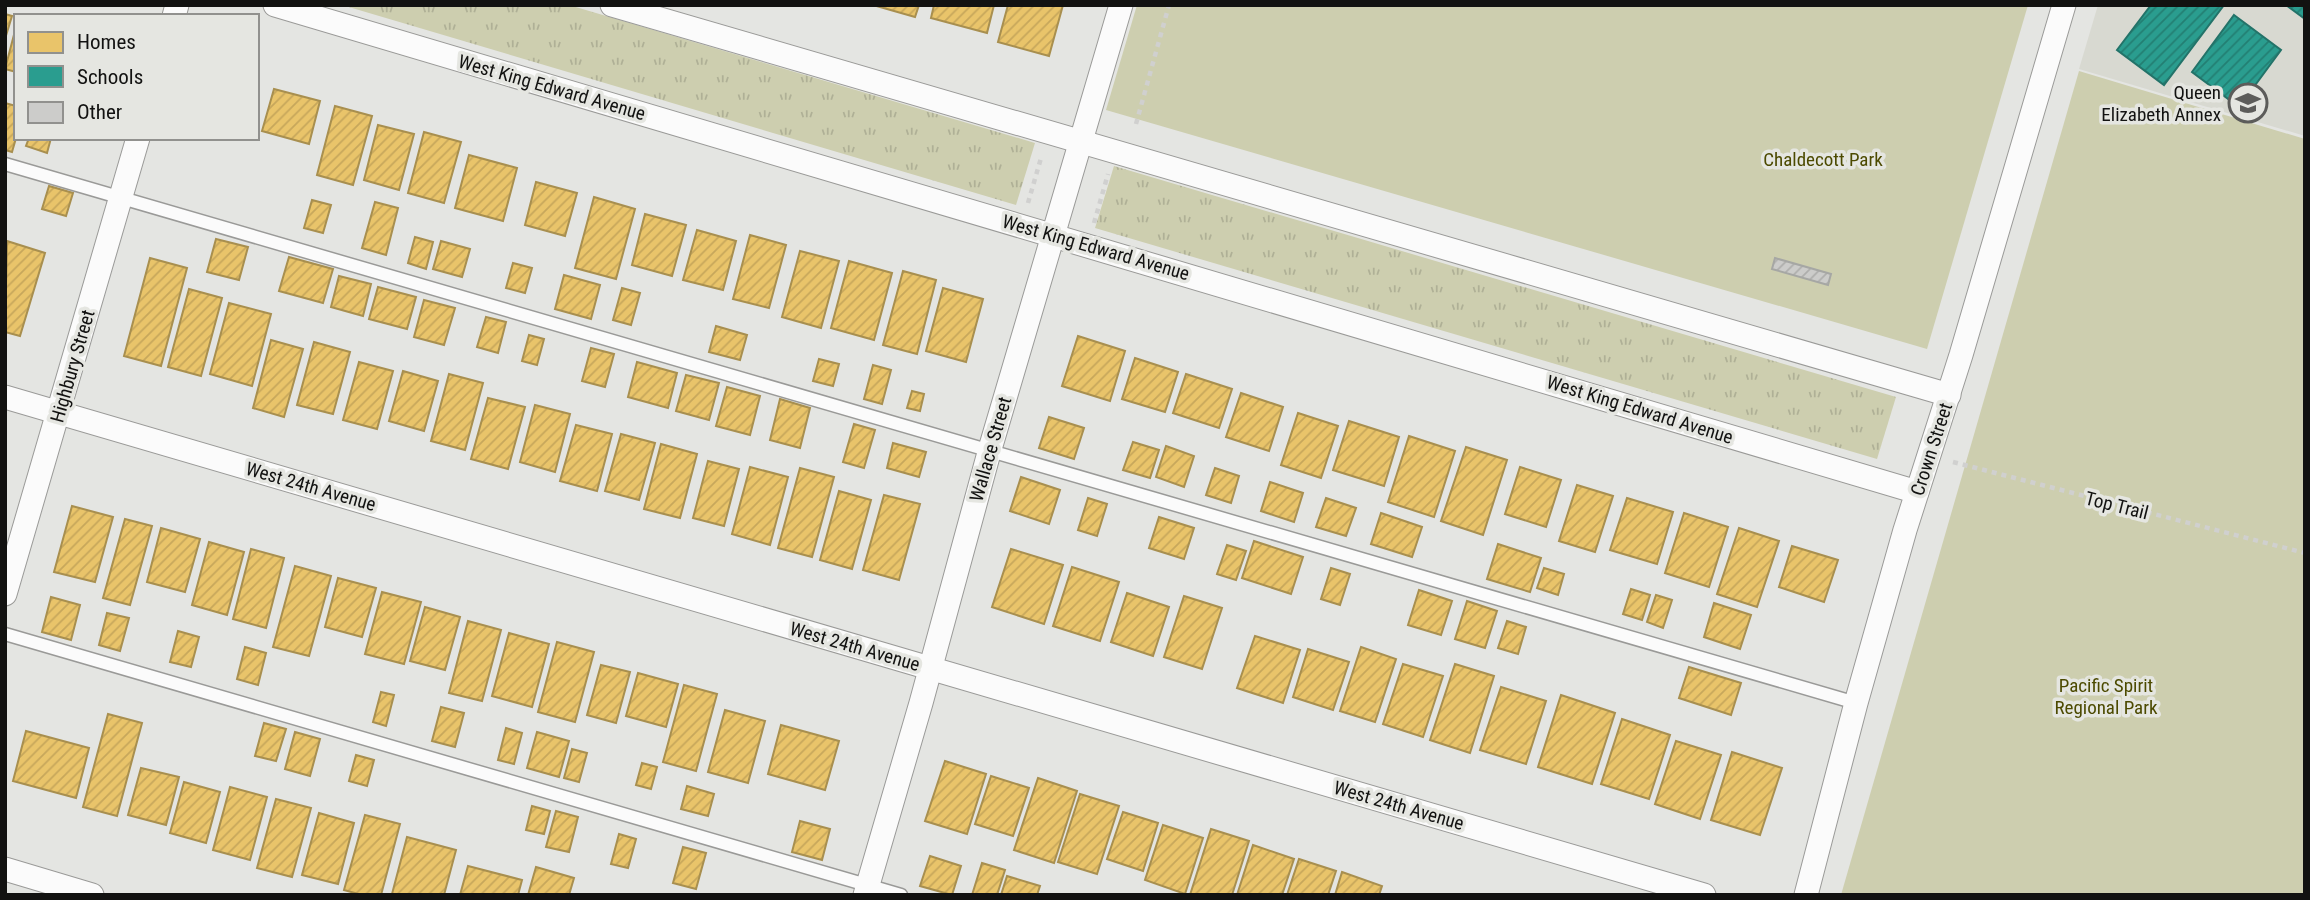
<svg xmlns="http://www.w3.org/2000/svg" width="2310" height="900" font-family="'Roboto Condensed',sans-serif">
	<defs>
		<pattern id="grass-tufts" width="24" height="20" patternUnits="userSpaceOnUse" patternTransform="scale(1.75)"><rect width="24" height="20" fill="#cdceaf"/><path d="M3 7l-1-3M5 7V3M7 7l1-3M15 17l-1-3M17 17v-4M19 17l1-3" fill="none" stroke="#afb096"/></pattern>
		<pattern id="homes-hatch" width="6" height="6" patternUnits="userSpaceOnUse" patternTransform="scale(1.75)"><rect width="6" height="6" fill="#e9c46a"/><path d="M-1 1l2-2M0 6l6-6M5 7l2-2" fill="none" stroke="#c7a75b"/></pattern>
		<pattern id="schools-hatch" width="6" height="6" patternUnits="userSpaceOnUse" patternTransform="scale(1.75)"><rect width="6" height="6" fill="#2a9d8f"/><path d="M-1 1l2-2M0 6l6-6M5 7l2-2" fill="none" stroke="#237f73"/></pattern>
		<pattern id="building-hatch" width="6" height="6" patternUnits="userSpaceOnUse" patternTransform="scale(1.75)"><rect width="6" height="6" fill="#ccccca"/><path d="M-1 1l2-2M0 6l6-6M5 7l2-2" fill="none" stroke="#aeaeac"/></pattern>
	</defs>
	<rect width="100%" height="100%" fill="#e4e5e2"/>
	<path fill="#d8d9d1" d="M2098,5H2305V136L2079,69Z"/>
	<g fill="url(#grass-tufts)">
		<path d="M342,5H569L1035,143L1016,205Z"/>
		<path d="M1114,166L1896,397L1877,459L1095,228Z"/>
	</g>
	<g fill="#cdceaf">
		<path d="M1137,5H2028L1927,349L1106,110Z"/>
		<path d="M2079,71L2305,139V895H1841Z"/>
	</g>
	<g fill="url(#homes-hatch)" stroke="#a88f4f" stroke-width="2">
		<path d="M873,5H919L915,17Z"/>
		<path d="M934,5H994L987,33L931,18Z"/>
		<path d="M1008,5H1063L1049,56L998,42Z"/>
		<path d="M5,14L12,16L5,39Z"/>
		<path d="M16,27V72L5,69Z"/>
		<path d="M274,89L320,101L309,144L262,131Z"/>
		<path d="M5,103L16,106V138L12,152L5,150Z"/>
		<path d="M335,106L372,116L353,185L317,175Z"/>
		<path d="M378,125L414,134L399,190L364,180Z"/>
		<path d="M424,132L461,142L444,203L408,193Z"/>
		<path d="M29,138H51L47,153L26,146Z"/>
		<path d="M469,155L517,168L503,221L455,208Z"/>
		<path d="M536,182L577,193L565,236L525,225Z"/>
		<path d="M49,186L73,193L66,216L42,209Z"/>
		<path d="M594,197L635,209L616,279L575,268Z"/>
		<path d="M312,200L331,205L323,233L304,228Z"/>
		<path d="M375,202L398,208L386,255L362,248Z"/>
		<path d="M645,214L686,225L672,276L632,265Z"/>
		<path d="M697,230L736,241L723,290L683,280Z"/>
		<path d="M750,235L786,245L769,308L733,299Z"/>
		<path d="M415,237L433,242L426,269L408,263Z"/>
		<path d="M216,239L248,247L239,280L207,272Z"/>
		<path d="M7,241L45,253L20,336L5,332Z"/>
		<path d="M441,241L470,249L462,277L433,269Z"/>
		<path d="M800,251L839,261L821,328L782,317Z"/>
		<path d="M289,257L333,269L323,303L279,291Z"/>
		<path d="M150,258L187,268L161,366L124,356Z"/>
		<path d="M849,261L892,273L874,340L831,328Z"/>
		<path d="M513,263L532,268L525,293L506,288Z"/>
		<path d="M903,271L936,280L917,354L883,345Z"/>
		<path d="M564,275L600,285L591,319L555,309Z"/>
		<path d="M339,276L371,284L363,316L331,307Z"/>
		<path d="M378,287L416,297L407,329L369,319Z"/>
		<path d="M622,288L640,293L631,325L613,320Z"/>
		<path d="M943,288L983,299L966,362L926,351Z"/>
		<path d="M189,289L222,298L201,376L168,367Z"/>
		<path d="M424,300L455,308L444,345L414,337Z"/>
		<path d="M229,303L271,314L252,386L210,374Z"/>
		<path d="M486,317L506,322L498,353L477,347Z"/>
		<path d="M716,326L747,335L740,360L709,352Z"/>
		<path d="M529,335L544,339L537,365L522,361Z"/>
		<path d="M1078,336L1125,351L1110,401L1062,386Z"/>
		<path d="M271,340L303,349L284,417L253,408Z"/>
		<path d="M314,342L350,352L333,414L297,405Z"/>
		<path d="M591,348L614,354L605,387L582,381Z"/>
		<path d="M1135,358L1178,372L1165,412L1122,399Z"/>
		<path d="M819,359L839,364L833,386L813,381Z"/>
		<path d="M359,362L393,371L377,429L343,420Z"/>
		<path d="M637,362L677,373L668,408L628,397Z"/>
		<path d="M873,365L891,370L882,404L864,399Z"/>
		<path d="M403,371L438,381L424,431L389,421Z"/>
		<path d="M449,374L483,383L465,450L431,441Z"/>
		<path d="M1186,374L1232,389L1219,428L1173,413Z"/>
		<path d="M686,375L719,383L709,420L676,411Z"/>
		<path d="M727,387L760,396L750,435L716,426Z"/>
		<path d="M912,391L924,394L920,411L907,408Z"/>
		<path d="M1241,393L1283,407L1269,451L1226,437Z"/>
		<path d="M488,398L525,407L508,469L471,459Z"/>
		<path d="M780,399L810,408L800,448L770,440Z"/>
		<path d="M535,405L570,414L555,472L520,462Z"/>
		<path d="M1298,413L1338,426L1321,478L1281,465Z"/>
		<path d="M1049,417L1084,428L1074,459L1039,448Z"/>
		<path d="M1349,421L1399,437L1384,486L1333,470Z"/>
		<path d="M854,424L875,430L864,468L843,462Z"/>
		<path d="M576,425L612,434L597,491L560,481Z"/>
		<path d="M621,434L655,443L639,500L605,491Z"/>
		<path d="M1409,436L1455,451L1434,517L1388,502Z"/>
		<path d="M1133,442L1159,450L1150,478L1123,470Z"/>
		<path d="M893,443L926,452L919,477L887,468Z"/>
		<path d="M661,444L697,454L680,518L644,509Z"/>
		<path d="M1166,446L1194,456L1184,487L1156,477Z"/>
		<path d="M1466,447L1507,460L1483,535L1441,521Z"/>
		<path d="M708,461L739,469L724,526L693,518Z"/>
		<path d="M750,467L788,477L770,545L732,534Z"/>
		<path d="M1520,467L1561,480L1546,527L1505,514Z"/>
		<path d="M800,468L834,477L812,557L778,548Z"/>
		<path d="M1215,468L1239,476L1231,503L1206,495Z"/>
		<path d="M1021,477L1060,490L1049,524L1010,511Z"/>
		<path d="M1270,482L1303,493L1294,522L1261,511Z"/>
		<path d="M1577,485L1613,496L1595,552L1559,541Z"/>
		<path d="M839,491L871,500L852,569L820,560Z"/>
		<path d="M884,495L920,504L899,580L863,570Z"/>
		<path d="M1088,498L1107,504L1097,536L1078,530Z"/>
		<path d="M1326,498L1356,508L1346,536L1316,527Z"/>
		<path d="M1627,498L1673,512L1657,564L1610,550Z"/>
		<path d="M72,506L113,517L95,582L54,572Z"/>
		<path d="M1381,513L1422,527L1412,557L1371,544Z"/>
		<path d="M1684,513L1728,527L1709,587L1665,573Z"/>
		<path d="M1159,517L1194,528L1184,559L1149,548Z"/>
		<path d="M125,519L152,526L130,605L103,598Z"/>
		<path d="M161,528L200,539L185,592L147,582Z"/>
		<path d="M1739,528L1779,541L1757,607L1717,594Z"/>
		<path d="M1254,541L1303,557L1291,594L1242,578Z"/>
		<path d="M209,542L244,552L227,615L192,605Z"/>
		<path d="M1498,544L1541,558L1530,592L1487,579Z"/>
		<path d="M1227,545L1246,551L1236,580L1217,574Z"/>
		<path d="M1792,546L1838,560L1824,602L1779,587Z"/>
		<path d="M251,549L284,558L266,628L233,619Z"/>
		<path d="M1011,549L1063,565L1044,624L992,607Z"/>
		<path d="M295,566L331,576L309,656L273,647Z"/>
		<path d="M1072,567L1119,582L1100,641L1053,626Z"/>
		<path d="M1331,568L1350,574L1340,605L1321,599Z"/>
		<path d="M1544,568L1564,574L1558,595L1537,588Z"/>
		<path d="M338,578L376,588L362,637L325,627Z"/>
		<path d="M1631,589L1650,595L1642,620L1623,614Z"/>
		<path d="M1419,590L1452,601L1441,635L1408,625Z"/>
		<path d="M382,592L421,602L404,664L365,654Z"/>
		<path d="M1127,593L1169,607L1153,656L1111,642Z"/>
		<path d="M1656,595L1672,600L1663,628L1647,622Z"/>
		<path d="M1184,596L1222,608L1202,669L1164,657Z"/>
		<path d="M51,597L80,605L71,640L42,632Z"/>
		<path d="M1467,601L1497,611L1485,648L1455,639Z"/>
		<path d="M1714,603L1751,615L1740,649L1704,637Z"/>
		<path d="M425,607L460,617L445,670L410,661Z"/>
		<path d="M107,613L129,618L120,651L99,645Z"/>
		<path d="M468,621L501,630L482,701L449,693Z"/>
		<path d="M1507,621L1526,627L1518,654L1498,648Z"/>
		<path d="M178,631L199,637L191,667L170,662Z"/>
		<path d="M509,633L549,644L532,707L492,696Z"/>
		<path d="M1255,636L1300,650L1283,703L1237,688Z"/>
		<path d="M557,642L594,652L575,722L538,712Z"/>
		<path d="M245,647L266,653L258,685L237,679Z"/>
		<path d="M1361,647L1396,659L1375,722L1340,711Z"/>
		<path d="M1308,649L1349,662L1333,710L1293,697Z"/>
		<path d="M1403,664L1443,676L1423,737L1383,724Z"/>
		<path d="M1455,664L1494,676L1470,753L1430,740Z"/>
		<path d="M601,665L630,672L616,723L587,715Z"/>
		<path d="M1689,667L1741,683L1731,715L1679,698Z"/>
		<path d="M638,673L678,684L666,727L626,716Z"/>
		<path d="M684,685L717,694L696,771L663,762Z"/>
		<path d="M1501,687L1546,701L1526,764L1480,750Z"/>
		<path d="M381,692L394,695L386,726L373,722Z"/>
		<path d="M1561,695L1615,713L1592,784L1538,767Z"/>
		<path d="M441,707L464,713L455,747L432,741Z"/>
		<path d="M725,710L765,721L748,783L708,772Z"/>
		<path d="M108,714L142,723L117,816L83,807Z"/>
		<path d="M1622,719L1670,735L1649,799L1601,784Z"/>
		<path d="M264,723L286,729L276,761L255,756Z"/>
		<path d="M781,725L839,741L825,790L768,774Z"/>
		<path d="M506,728L522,733L514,764L498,760Z"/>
		<path d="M26,731L89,748L76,798L13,781Z"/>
		<path d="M295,732L320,739L310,776L285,769Z"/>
		<path d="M537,732L569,741L559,777L527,768Z"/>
		<path d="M1676,741L1721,755L1700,819L1655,804Z"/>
		<path d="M572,749L587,753L579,782L564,778Z"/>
		<path d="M1732,752L1782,768L1760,835L1711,820Z"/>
		<path d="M356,755L374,760L367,786L349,781Z"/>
		<path d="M945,761L986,774L967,834L925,821Z"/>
		<path d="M642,763L657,767L651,789L636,785Z"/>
		<path d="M141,768L179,777L166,825L128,815Z"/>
		<path d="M991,776L1029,788L1013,836L975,824Z"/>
		<path d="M1038,778L1077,791L1054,863L1014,850Z"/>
		<path d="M184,782L220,792L206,843L170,833Z"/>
		<path d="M687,786L714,794L708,816L681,809Z"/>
		<path d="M230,787L267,797L250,860L213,850Z"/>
		<path d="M1080,794L1119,806L1097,874L1058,862Z"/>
		<path d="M276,799L311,808L292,877L257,868Z"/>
		<path d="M532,806L550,811L544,834L526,830Z"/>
		<path d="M556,811L578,817L569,852L546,847Z"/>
		<path d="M1123,812L1158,823L1143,871L1107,859Z"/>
		<path d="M319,813L354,823L338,884L302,875Z"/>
		<path d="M365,815L400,824L381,895H362L344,890Z"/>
		<path d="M800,821L830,829L822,860L792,852Z"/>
		<path d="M1163,825L1203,838L1185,894L1145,880Z"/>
		<path d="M1211,829L1249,841L1232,895H1190Z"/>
		<path d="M619,834L636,839L628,868L611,864Z"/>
		<path d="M407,837L456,850L444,895L392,894Z"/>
		<path d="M1253,845L1294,859L1282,895H1237Z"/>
		<path d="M683,847L706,853L696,889L673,883Z"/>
		<path d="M930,856L961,866L952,895L920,886Z"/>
		<path d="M1299,859L1336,871L1328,895H1287Z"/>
		<path d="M982,863L1005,870L997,895H972Z"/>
		<path d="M468,866L522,880L518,895H460Z"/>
		<path d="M536,867L574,878L569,895H528Z"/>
		<path d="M1342,872L1382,886L1379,895H1335Z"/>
		<path d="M1007,876L1040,886L1037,895H1001Z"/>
	</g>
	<g fill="url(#schools-hatch)" stroke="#237369" stroke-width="2">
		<path d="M2151,5H2224L2164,85L2117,50Z"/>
		<path d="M2286,5H2305V19Z"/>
		<path d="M2234,15L2281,50L2239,107L2192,72Z"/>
	</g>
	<path fill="url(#building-hatch)" stroke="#a6a7a4" stroke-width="2" d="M1775,258L1831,274L1828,285L1772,269Z"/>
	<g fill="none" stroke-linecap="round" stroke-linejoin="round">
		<defs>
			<g id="service">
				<path d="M5,164L1856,703"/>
				<path d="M5,634L901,895"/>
			</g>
			<g id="minor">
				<path d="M275,5L1917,492"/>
				<path d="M612,5L1949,395"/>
				<path d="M174,16L177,5"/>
				<path d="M5,397L1704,895"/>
				<path d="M5,594L138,138"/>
				<path d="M5,869L92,895"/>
				<path d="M865,895L921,703L990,449L1121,5"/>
				<path d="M1806,895L1856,703L1905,530L1961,355L2064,5"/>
			</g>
		</defs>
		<use href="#service" stroke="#9a9a98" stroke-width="15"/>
		<use href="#minor" stroke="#9a9a98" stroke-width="25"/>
		<g stroke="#d0d0cf" stroke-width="4.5" stroke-dasharray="5 5" stroke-linecap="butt">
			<path d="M1136,124L1169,5"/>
			<path d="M1028,203L1041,158"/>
			<path d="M1094,223L1108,174"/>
			<path d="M1953,462L2305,553"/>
		</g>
		<use href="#service" stroke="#fbfbfb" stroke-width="12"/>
		<use href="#minor" stroke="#fbfbfb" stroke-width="23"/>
	</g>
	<defs>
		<symbol id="school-ring" viewBox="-11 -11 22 22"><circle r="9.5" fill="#e5e6e1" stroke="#5c5c5a" stroke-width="1.5"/><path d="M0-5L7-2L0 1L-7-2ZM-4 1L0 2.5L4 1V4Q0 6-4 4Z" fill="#5c5c5a"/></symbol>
	</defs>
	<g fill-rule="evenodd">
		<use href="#school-ring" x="2226" y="81" width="44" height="44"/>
	</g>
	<g text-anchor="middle" stroke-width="7" stroke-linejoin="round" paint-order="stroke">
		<g font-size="19" fill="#121211" stroke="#e5e6e1">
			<text transform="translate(552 87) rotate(16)" y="7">West King Edward Avenue</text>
			<text transform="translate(1096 247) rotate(16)" y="7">West King Edward Avenue</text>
			<text transform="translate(72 366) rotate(-74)" y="7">Highbury Street</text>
			<text transform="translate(1640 409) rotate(17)" y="7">West King Edward Avenue</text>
			<text transform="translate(990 449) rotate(-74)" y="7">Wallace Street</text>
			<text transform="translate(1931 449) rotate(-72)" y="7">Crown Street</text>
			<text transform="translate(311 486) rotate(16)" y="7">West 24th Avenue</text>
			<text transform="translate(2117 505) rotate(14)" y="7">Top Trail</text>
			<text transform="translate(855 646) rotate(16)" y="7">West 24th Avenue</text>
			<text transform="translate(1399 805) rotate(16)" y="7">West 24th Avenue</text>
		</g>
		<g font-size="19" fill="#121211" stroke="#e5e6e1" text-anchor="end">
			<text x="2221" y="99">Queen<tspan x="2221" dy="22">Elizabeth Annex</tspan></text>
		</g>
		<g font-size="19" fill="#4c4a01" stroke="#e5e6e1">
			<text x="1823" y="166">Chaldecott Park</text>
			<text x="2106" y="692">Pacific Spirit<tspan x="2106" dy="22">Regional Park</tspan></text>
		</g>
	</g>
	<rect width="2310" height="900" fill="none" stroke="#121211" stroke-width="14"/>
	<rect x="14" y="14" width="245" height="126" fill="#e5e6e1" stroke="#91918e" stroke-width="2"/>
	<rect x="28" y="32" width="35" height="21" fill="#e9c46a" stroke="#91918e" stroke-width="2"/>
	<text x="77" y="49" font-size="21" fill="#121211">Homes</text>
	<rect x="28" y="66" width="35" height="21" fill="#2a9d8f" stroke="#91918e" stroke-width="2"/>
	<text x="77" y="84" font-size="21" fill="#121211">Schools</text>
	<rect x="28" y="102" width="35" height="21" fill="#ccccca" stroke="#91918e" stroke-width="2"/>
	<text x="77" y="119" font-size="21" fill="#121211">Other</text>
</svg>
